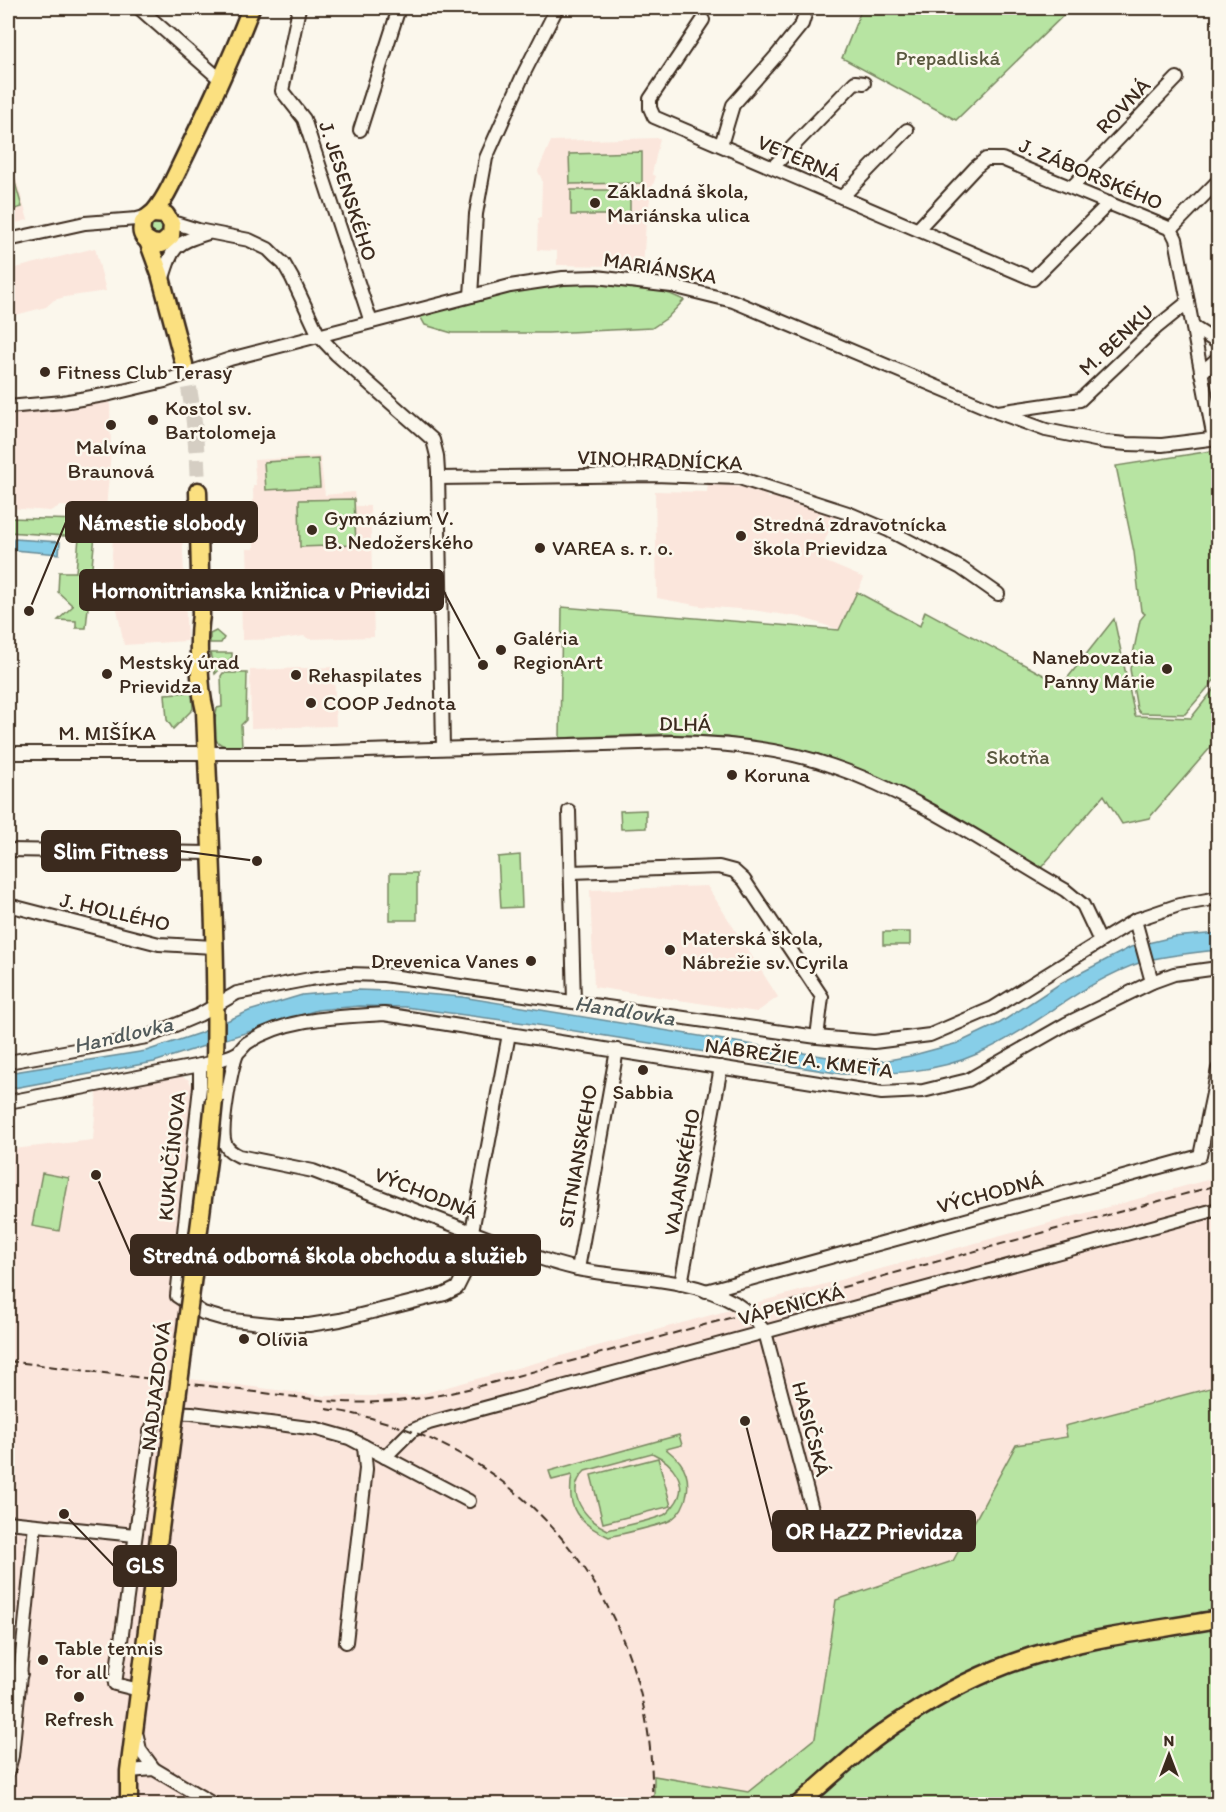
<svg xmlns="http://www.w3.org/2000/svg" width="1226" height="1812" font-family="Itim,sans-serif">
	<rect width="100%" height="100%" fill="#fbf7ec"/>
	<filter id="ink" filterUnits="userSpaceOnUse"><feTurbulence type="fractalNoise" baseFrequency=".0167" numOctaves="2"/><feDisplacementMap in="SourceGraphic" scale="12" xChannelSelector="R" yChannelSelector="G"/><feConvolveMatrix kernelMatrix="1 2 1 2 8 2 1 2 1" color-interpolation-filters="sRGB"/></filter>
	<g filter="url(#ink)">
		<g fill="#fbe6dc">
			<path d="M660,138L652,174L656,176L652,188L646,221L643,269L614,266L557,265V251L537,250L538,218H541L542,180L538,171L551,141Z"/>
			<path d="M8,151L28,220L8,225Z"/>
			<path d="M95,248L106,291L65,297L54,300L46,307L8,317V270Z"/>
			<path d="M110,399L111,452L106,509L60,506L50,511L8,508V411Z"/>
			<path d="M320,456L325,495L354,492L356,506H370L374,637L309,639L304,636L282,639L242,640L241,579H248L247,549H254L253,485H256L254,460Z"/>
			<path d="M708,483L751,488L763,491L768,498L783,495L837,513L817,558L864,578L840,630L800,617L752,610L700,606L657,598L655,491L707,492Z"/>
			<path d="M181,508L187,641L124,645L111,578L114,510Z"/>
			<path d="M334,667L336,726L251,728L250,670Z"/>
			<path d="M707,886L778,997L757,1012L594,987L590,890Z"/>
			<path d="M176,1075L188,1079L194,1089L174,1260L205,1265L190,1379L324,1396H414L1218,1177V1388L1214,1387L1065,1426L1067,1437L1016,1445L953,1561L836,1600L815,1737L748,1792L655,1776L654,1804H8V1109L16,1107L13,1149L93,1140L97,1090Z"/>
		</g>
		<g fill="#b7e4a2" stroke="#798760" stroke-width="1.5" fill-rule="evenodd">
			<path d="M862,8H1071L956,120L842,58Z"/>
			<path d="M642,152V183L570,184L569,154Z"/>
			<path d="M8,158L22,207L8,211Z"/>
			<rect x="571" y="190" width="59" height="25"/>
			<path d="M161,218L168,229L161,239L147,233L149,221Z"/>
			<path d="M572,283C609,283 650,283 684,300L667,318L652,328L548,333H452L425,325L420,316L517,291Z"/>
			<path d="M1218,450V676L1185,714L1140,713L1137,709L1130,669L1140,620L1145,614L1141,611L1134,552L1116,466Z"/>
			<path d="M318,459L320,487L266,490L264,462Z"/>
			<path d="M354,499L356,545L300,547L299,500Z"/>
			<path d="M8,518L83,520V527L87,534L95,535L86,628H76V621L58,620L73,606L58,592L59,572H76L79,537L8,532Z"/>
			<path d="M857,592L920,626L925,611L1062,685L1114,619L1135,716L1191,718L1218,684V739L1149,818L1122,824L1104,795L1039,870L956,817L872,774L818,754L727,737L666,734L560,738L562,607L839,630Z"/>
			<path d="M216,631L224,638L221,643H210V634Z"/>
			<path d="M210,653H232V657L215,674Z"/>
			<path d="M223,673H247L246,720L241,725L242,748C209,748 211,735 217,708L222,707L221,676Z"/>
			<path d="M192,692L193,709L173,729L167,720L165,694Z"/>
			<path d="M646,810V828L621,829L620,811Z"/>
			<path d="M520,855L522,907L501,908L498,857Z"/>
			<rect x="390" y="873" width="27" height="47"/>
			<rect x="883" y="932" width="27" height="13"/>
			<path d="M42,1173L69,1178L59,1231L32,1226Z"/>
			<path d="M1214,1387L1218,1388V1804H654V1776L748,1792L815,1738L836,1600L953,1561L1016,1445L1067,1437L1065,1426Z"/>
			<path d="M679,1435L682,1445L666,1449C671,1453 676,1457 680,1462C693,1479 689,1507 671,1520C663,1525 621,1534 609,1537C578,1523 566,1509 572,1475L552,1480L549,1471ZM652,1453C672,1462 691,1484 674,1505C671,1509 668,1513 664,1515C647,1522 626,1525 608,1530C586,1521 563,1492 585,1471Z"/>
			<path d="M658,1458L671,1506L603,1523L591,1475Z"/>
		</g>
		<g fill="#87cee8" stroke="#698c97" stroke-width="1.5">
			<path d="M14,539L60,542L59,554L13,550Z"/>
			<path d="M1218,933V950C1193,953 1166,955 1142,962C1081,982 1035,1029 977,1054C935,1073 888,1074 842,1074L525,1023L405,1007L360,1006L317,1010L154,1062L8,1089V1073L146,1051L200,1033L249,1011L302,995L357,990L388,991L462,997L840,1059L883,1061L910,1056L958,1043L1000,1023L1061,983L1131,947L1173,937Z"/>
		</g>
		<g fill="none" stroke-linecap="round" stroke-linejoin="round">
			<path stroke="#d5cec3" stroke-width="16" stroke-dasharray="16 8" stroke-linecap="butt" d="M184,364C194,406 197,447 198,491"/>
			<defs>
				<g id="minor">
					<path d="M139,8L221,80"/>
					<path d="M299,8L282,91L304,119L371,322"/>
					<path d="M703,20L650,99V108L654,117L1033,279L1109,203"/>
					<path d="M360,130L399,8"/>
					<path d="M721,145L733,105L777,55L802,24L807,8"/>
					<path d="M773,167L855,82L864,83"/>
					<path d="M1072,187L1177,78"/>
					<path d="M842,197L907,130"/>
					<path d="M172,222L198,230L249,240L268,249L275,256L284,264L292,278L319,336L336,354L433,440L437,456L438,472L443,748"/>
					<path d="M918,229L976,167L986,159H1002L1171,229L1176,239L1214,439"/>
					<path d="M1171,229L1218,181"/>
					<path d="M8,240L85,223L137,219L148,216"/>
					<path d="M162,281C173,246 173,244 208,233"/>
					<path d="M471,296L476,214L486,158L524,73L557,8"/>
					<path d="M1193,327L1218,343"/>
					<path d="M1201,373L1218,358"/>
					<path d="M8,407L63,402L110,394L165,381L230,359L510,286L563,278L596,277L672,286L733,301L997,412L1046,430L1105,442L1127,444L1162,445L1218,438"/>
					<path d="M998,412L1080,400L1157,327L1188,302"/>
					<path d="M438,478L654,475L739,478L848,513L888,530L961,568L998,594"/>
					<path d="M8,753H298L674,742C726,743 782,748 832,766C915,794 989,846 1065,890L1083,905L1100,941"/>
					<path d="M569,811L574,1002"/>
					<path d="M8,850L211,853"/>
					<path d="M571,872L719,867L734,871L744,880L822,997L817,1037"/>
					<path d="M8,905L159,944L214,947"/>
					<path d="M1135,920L1152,982"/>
					<path d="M237,1054C231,1069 220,1130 225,1143C227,1150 233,1153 239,1156L313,1171L542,1259C554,1263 565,1266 577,1269C629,1280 688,1276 735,1303C748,1311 756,1321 765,1332L819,1536"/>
					<path d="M8,1062L147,1037L199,1015L237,993L310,979L347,974L384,975L817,1037L874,1042L930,1035L993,1008L1135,920L1179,905L1218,898"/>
					<path d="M200,1065V1087L177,1296L203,1313L224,1319L279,1325H309L340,1320L445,1294L457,1288L464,1274L509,1034"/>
					<path d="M8,1102L216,1062C222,1058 231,1057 237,1053C241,1051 243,1046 247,1043C287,1017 339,1017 384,1014L882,1093L923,1091L968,1080L1066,1024L1152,982L1174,974L1218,968"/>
					<path d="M578,1269L617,1050"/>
					<path d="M681,1284L721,1067"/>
					<path d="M706,1291L1200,1156L1218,1069"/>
					<path d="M385,1457L411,1431L429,1423L1218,1209"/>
					<path d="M8,1522L135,1535"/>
					<path d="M346,1642L366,1469L364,1446"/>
					<path d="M8,1673L21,1674"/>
					<path d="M139,1690L115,1684L150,1432C156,1413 174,1412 192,1413L317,1429L349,1438L469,1501"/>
					<path d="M137,1736L140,1750L154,1769"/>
					<path d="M8,1771L12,1756L35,1525"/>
					<path d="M129,1771L154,1769L213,1804"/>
				</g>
				<g id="major">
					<path d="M153,214L166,215L172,225L171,236L162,244C151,245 139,238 142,226C143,218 149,217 154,212C160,205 167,193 171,185C199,127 228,68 251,8"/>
					<path d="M148,241L160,274L184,364"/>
					<path d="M198,491L201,615C197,640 199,687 205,711C210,840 219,970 214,1100"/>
					<path d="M129,1804V1771L153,1583"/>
					<path d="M799,1804C833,1775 866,1742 905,1718C950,1688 1000,1664 1053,1650C1107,1635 1163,1629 1218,1619"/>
				</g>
			</defs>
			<use href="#minor" stroke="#3b2a1e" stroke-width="16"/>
			<use href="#major" stroke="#3b2a1e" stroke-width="21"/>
			<use href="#minor" stroke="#fbf7ec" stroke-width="12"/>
			<use href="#major" stroke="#fbe080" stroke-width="16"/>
			<g stroke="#3b2a1e" stroke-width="2" stroke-dasharray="9 4.5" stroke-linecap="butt">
				<path d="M8,1361L328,1401C384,1406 437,1398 491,1383L1218,1185"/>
				<path d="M326,1409C524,1437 658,1606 652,1804"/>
			</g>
			<defs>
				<path id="major-bridge" d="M153,1583L208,1160L214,1100"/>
			</defs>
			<use href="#major-bridge" stroke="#3b2a1e" stroke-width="21" stroke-linecap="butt"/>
			<use href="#major-bridge" stroke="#fbe080" stroke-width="16"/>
		</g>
	</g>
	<g fill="#3b2a1e" stroke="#fbf7ec" stroke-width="2">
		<circle cx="595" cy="203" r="6"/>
		<circle cx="45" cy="372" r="6"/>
		<circle cx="153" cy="420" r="6"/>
		<circle cx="111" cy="425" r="6"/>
		<circle cx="312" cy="530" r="6"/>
		<circle cx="741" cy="536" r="6"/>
		<circle cx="540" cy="548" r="6"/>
		<circle cx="501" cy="650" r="6"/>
		<circle cx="1167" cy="669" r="6"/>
		<circle cx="107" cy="674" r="6"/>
		<circle cx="296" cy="675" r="6"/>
		<circle cx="311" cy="703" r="6"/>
		<circle cx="732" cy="775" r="6"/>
		<circle cx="670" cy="950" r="6"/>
		<circle cx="531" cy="961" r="6"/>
		<circle cx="643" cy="1070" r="6"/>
		<circle cx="244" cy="1339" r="6"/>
		<circle cx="43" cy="1660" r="6"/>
		<circle cx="79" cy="1697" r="6"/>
	</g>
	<g text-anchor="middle" stroke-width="5" stroke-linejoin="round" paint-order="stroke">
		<g font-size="21" fill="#5a583f" stroke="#fbf7ec">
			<text x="948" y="65">Prepadliská</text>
			<text x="1018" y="764">Skotňa</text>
		</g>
		<g font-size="21" fill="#3b2a1e" stroke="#fbf7ec">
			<text transform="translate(1123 106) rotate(-46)" y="7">ROVNÁ</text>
			<text transform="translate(799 158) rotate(23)" y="7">VETERNÁ</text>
			<text transform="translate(1091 174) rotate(23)" y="7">J. ZÁBORSKÉHO</text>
			<text transform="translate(348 191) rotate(72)" y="7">J. JESENSKÉHO</text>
			<text transform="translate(660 268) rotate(9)" y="7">MARIÁNSKA</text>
			<text transform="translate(1116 340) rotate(-43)" y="7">M. BENKU</text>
			<text transform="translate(660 460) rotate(2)" y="7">VINOHRADNÍCKA</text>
			<text transform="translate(685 724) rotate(1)" y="7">DLHÁ</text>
			<text x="107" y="740">M. MIŠÍKA</text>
			<text transform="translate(115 912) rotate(13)" y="7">J. HOLLÉHO</text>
			<text transform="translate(799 1058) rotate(8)" y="7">NÁBREŽIE A. KMEŤA</text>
			<text transform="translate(172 1156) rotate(-84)" y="7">KUKUČÍNOVA</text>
			<text transform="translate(578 1156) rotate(-80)" y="7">SITNIANSKEHO</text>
			<text transform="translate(682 1172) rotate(-80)" y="7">VAJANSKÉHO</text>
			<text transform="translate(426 1193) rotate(21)" y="7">VÝCHODNÁ</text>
			<text transform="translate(990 1193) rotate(-15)" y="7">VÝCHODNÁ</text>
			<text transform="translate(791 1305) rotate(-15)" y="7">VÁPENICKÁ</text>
			<text transform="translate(156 1386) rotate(-83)" y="7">NADJAZDOVÁ</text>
			<text transform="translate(811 1429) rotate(75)" y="7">HASIČSKÁ</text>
		</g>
		<g font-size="21" fill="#3b2a1e" stroke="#fbf7ec" text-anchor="start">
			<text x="607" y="198">Základná škola,<tspan x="607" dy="24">Mariánska ulica</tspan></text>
			<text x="57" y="379">Fitness Club Terasy</text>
			<text x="165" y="415">Kostol sv.<tspan x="165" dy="24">Bartolomeja</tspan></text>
			<text x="111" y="454" text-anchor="middle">Malvína<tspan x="111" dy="24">Braunová</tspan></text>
			<text x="324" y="525">Gymnázium V.<tspan x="324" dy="24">B. Nedožerského</tspan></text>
			<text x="753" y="531">Stredná zdravotnícka<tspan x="753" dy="24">škola Prievidza</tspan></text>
			<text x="552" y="555">VAREA s. r. o.</text>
			<text x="513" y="645">Galéria<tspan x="513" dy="24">RegionArt</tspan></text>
			<text x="1155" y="664" text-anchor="end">Nanebovzatia<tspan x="1155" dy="24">Panny Márie</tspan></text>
			<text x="119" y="669">Mestský úrad<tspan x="119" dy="24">Prievidza</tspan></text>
			<text x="308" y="682">Rehaspilates</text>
			<text x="323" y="710">COOP Jednota</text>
			<text x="744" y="782">Koruna</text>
			<text x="682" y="945">Materská škola,<tspan x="682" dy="24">Nábrežie sv. Cyrila</tspan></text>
			<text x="519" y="968" text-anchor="end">Drevenica Vanes</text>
			<text x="643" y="1099" text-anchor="middle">Sabbia</text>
			<text x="256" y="1346">Olívia</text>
			<text x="55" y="1655">Table tennis<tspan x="55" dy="24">for all</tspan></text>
			<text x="79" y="1726" text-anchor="middle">Refresh</text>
		</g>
		<g font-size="22" font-style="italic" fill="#525b5b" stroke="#fbf7ec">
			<text transform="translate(625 1010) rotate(9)" y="8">Handlovka</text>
			<text transform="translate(123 1034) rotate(-13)" y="8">Handlovka</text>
		</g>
	</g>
	<path fill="none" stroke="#3b2a1e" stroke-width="2" d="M29 611L66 522M483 665L443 590M257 861L180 851M96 1175L131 1255M745 1421L773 1531M64 1514L114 1566"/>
	<g fill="#3b2a1e" stroke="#fbf7ec" stroke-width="2">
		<circle cx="29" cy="611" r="6"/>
		<circle cx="483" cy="665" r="6"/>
		<circle cx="257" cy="861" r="6"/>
		<circle cx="96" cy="1175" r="6"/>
		<circle cx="745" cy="1421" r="6"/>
		<circle cx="64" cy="1514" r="6"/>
	</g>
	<g fill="#3b2a1e" stroke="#3b2a1e" stroke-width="2">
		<rect x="66" y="502" width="191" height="40" rx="6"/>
		<rect x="80" y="570" width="363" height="40" rx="6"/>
		<rect x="42" y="831" width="138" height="40" rx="6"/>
		<rect x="131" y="1235" width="409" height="40" rx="6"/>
		<rect x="773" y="1511" width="202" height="40" rx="6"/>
		<rect x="114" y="1546" width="62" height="40" rx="6"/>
	</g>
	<g font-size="22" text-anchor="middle" font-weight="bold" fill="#fff">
		<text x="162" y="530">Námestie slobody</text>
		<text x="261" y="598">Hornonitrianska knižnica v Prievidzi</text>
		<text x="111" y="859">Slim Fitness</text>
		<text x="335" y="1263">Stredná odborná škola obchodu a služieb</text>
		<text x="874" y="1539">OR HaZZ Prievidza</text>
		<text x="145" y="1573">GLS</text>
	</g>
	<rect width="1226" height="1812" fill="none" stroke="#fbf7ec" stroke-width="30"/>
	<rect x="15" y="15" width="1196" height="1782" fill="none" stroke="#3b2a1e" stroke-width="2" filter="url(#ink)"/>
	<g transform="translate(1169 1755)" stroke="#fbf7ec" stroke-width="4.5" paint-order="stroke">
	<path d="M0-4.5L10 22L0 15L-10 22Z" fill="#3b2a1e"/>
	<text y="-9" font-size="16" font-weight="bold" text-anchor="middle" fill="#3b2a1e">N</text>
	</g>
</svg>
